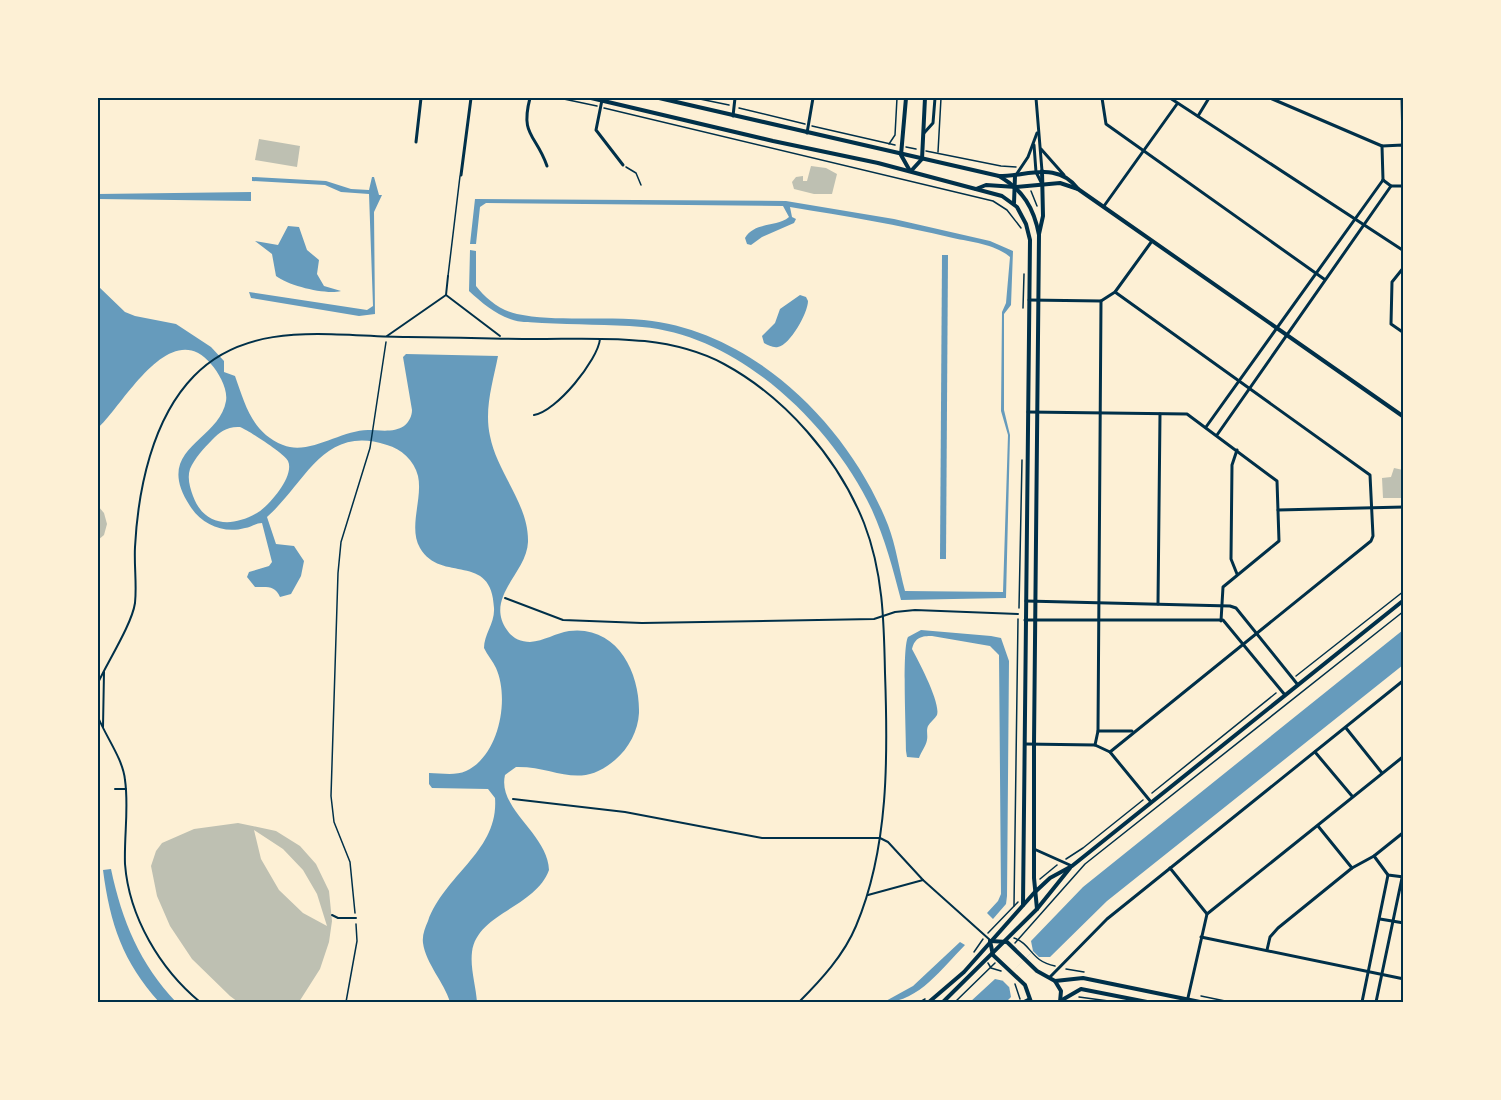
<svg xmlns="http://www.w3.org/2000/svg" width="1501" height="1100" font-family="'Nunito Sans',sans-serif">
	<rect width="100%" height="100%" fill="#fdf0d5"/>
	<g fill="#669bbc" fill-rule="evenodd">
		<path d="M252,177L326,181L351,189L369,190L372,177H374L379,195H382L374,212L375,314L359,316L251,298L249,292L367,310L373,306L369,194L341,192L325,185L252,181Z"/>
		<path d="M251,192V201L98,199V194Z"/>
		<path d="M475,199L786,201L894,219L990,241L1013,251L1011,305L1004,314V410L1010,435L1006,598L901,600C893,569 885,539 872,510C832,425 739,335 642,327C609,324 575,325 542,323C532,322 520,323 510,319C495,314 481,302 469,291L470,250L476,251V286C485,298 501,311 517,314C555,322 604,316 644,320C754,331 849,426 888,525C896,546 899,569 905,591L1003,592L1008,435L1001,411L1002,312L1006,303L1010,257C995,244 971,242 953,238C899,225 845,216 790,207L792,217L796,219L794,223L762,237L751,245L747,244L745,238C755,221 776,228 789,217L783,206L486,203L480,207L476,244H470Z"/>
		<path d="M288,226L299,227L307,250L319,260L317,274L324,286L341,291C326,295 289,286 276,276L272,254L255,241L278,245Z"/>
		<path d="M942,255H948L946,559H940Z"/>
		<path d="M98,286L125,312L135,316L176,324L211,347L224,361V372L235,376C245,404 252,433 283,445C309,456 341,430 368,430C379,430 394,433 404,426C409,422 412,416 412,410L403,357L406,354L498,356C493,382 484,409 490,436C497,473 529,504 528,542C527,573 484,597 507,630C512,638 521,642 530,642C544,641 556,633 569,631C617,625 640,672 639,713C638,731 629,748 615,760C579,791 556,766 516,767L505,775C497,809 548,834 549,870C535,908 477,913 472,952C470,968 476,986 477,1002H450C444,982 426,964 423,943C422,935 425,928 428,921C445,874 499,851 495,798L488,789L432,788L429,784V773C441,773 455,776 466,771C499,756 510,699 496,668C493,661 487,655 484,648C484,634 495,623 494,608C492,551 441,584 420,548C408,527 423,499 418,476C414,460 401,449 387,445C323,424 306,483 267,517L276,544L294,546L304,561L301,576L291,594L280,597C275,585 267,587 255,587L247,577L249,572L269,566L272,562L262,523C256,523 251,527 245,528C224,534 202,525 190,506C152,448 219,442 226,401C228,389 219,373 211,364C170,315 122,407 98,428ZM240,427C248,430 285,454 288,461C295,476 269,506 257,513C231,528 204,526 193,496C190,488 187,478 190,469C194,459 204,448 212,440C219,432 228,426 240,427Z"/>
		<path d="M800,295L806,297L808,301C808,313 790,345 778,347C773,348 768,345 764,343L762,336L775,323L780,309Z"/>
		<path d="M921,630L991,636L1001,638L1009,661L1007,896L1006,904L993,919L987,913L998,901L1001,894L999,655L990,646L932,636C922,636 915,637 912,649C918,660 941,703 937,715C935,719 930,722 928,726C926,731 928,735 927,740C926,746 921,752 919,758L907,757L906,751C906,730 902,648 908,637Z"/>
		<path d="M1403,630V665L1107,901L1050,957H1038L1009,986L1011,997L1006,1002H970L995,979L1004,981L1033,951L1031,941L1083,887Z"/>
		<path d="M111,869C122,921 140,964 176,1002H159C123,962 110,924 103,870Z"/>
		<path d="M960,942L965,945C942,968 918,1003 884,1002L913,986Z"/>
	</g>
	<path fill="#fdf0d5" d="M1033,951L1039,957L1009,987L1003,981Z"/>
	<g fill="#bec0b2" fill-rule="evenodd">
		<path d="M259,139L300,146L297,167L255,160Z"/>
		<path d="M811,166L826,168L837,174L832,194H814L794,189L792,182L796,177L803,176V181H807Z"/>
		<path d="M1394,468L1403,470L1404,498H1383L1382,478L1391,477Z"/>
		<path d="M98,506L104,513L107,524L104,535L98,540Z"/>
		<path d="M238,823L276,831L300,846L316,864L329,891L332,921L329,942L320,969L299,1002H238L230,996L192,959L170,926L157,896L151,866L156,851L162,843L194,829ZM254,830L283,849L303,870L317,894L327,926L303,913L279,890L261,859Z"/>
	</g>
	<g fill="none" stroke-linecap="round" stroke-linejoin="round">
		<g stroke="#003049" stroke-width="1.5">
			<path d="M559,98L597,106"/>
			<path d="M695,98L729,105"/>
			<path d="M604,108L993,201L1007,210L1021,228"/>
			<path d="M739,108L805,124"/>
			<path d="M812,126L895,145"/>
			<path d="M889,144L895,135L897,98"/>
			<path d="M906,147L916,149"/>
			<path d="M926,151L1001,166L1016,167"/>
			<path d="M938,152L941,98"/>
			<path d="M626,167L636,173L641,185"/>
			<path d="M1031,191L1037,206"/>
			<path d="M1023,308L1024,274"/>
			<path d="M1019,608L1022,460"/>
			<path d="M1296,676L1404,591"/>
			<path d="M1152,793L1276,693"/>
			<path d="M1066,859L1083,848L1143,800"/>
			<path d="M1040,879L1057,865"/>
			<path d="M1014,906L1018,619"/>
			<path d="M355,913L350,862L334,822L331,796L338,573L341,542L370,448L386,342"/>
			<path d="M988,933L1018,902"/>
			<path d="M1014,938C1032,944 1030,961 1055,966"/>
			<path d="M1015,943L1085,864L1404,611"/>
			<path d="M974,952L983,939"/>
			<path d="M988,963L991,968L1001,971"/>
			<path d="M1066,969L1084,972"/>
			<path d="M1015,984L1020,999"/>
			<path d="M1201,996L1230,1002"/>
			<path d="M1079,997L1116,1002"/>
			<path d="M346,1002L357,941L356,924"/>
			<path d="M920,1002L925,999"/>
			<path d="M955,1002L995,963"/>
		</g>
		<path stroke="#003049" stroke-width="1.5" d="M448,276L460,176"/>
		<g stroke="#003049" stroke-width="2">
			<path d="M446,295L500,336"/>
			<path d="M446,295L448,276"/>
			<path d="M387,336L446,295"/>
			<path d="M534,415C556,412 598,360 600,339"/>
			<path d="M505,598L563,620L642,623L874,619L895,612L915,610L1018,614"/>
			<path d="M98,683C107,663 132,624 135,603C137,585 134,566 135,547C138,490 152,419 194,376C250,318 335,337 407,337C450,337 492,339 535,339C598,339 666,333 724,364C785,397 838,458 864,523C883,572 884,621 885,673C888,756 889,848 856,926C844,955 821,980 799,1002"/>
			<path d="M98,717C106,737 123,759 125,780C129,807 124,836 125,864C129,917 160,969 200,1002"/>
			<path d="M103,727L104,672"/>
			<path d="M115,789H126"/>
			<path d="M513,799L625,812L762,838H880L888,842L923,880"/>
			<path d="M868,895L923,880L990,940"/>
			<path d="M332,915L338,918H356"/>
		</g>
		<g stroke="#003049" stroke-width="3">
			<path d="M530,98C520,136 536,134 547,166"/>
			<path d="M1036,98L1042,171"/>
			<path d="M1102,98L1106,124L1324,279"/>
			<path d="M1170,98L1404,251"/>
			<path d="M1270,98L1382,146"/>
			<path d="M1402,98L1403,145"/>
			<path d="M602,100L596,130L623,165"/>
			<path d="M733,116L735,98"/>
			<path d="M1198,116L1209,98"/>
			<path d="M807,133L813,98"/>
			<path d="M924,133L933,123L935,98"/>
			<path d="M416,142L421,98"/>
			<path d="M1034,145L1036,172L1041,182"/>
			<path d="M1041,149L1064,175"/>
			<path d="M461,175L471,98"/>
			<path d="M1016,175L1028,157L1037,133"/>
			<path d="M1383,180L1382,146L1403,145V186"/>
			<path d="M1383,180L1391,186H1403"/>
			<path d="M1104,206L1177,104"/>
			<path d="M1404,267L1392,282L1391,324L1404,333"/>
			<path d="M1029,300L1101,301L1115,292L1152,241"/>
			<path d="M1028,412L1187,414L1277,481L1279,541L1223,587L1221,621"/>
			<path d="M1206,427L1383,180"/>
			<path d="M1217,435L1391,186"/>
			<path d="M1278,510L1404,507"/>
			<path d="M1237,574L1231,559L1232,465L1237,450"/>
			<path d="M1026,601L1230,606L1236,608L1298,685"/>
			<path d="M1158,604L1160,414"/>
			<path d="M1025,620H1223L1285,695"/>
			<path d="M1346,728L1382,773"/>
			<path d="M1098,731H1132"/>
			<path d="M1025,744L1095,745L1110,752L1151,802"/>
			<path d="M1095,745L1098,731L1101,301"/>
			<path d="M1110,752L1371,541L1373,536L1370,475L1115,292"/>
			<path d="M1315,752L1352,796"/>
			<path d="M1318,826L1352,868"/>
			<path d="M1034,849L1072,866"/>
			<path d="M1374,856L1388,875L1404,877"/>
			<path d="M1170,868L1207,914"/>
			<path d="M1380,919L1404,923"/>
			<path d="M1201,937L1404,979"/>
			<path d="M1267,950L1270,937L1278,928L1352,868L1374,856L1404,832"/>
			<path d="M1050,977L1107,919L1404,680"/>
			<path d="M1023,1002L1029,999"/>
			<path d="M1187,1002L1207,914L1404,756"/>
			<path d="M1362,1002L1388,875"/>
			<path d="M1376,1002L1402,878"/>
		</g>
		<g stroke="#003049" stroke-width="4">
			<path d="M999,176C1028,176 1058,161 1078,189L1404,417"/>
			<path d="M976,189L986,185L1016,187L1060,183L1078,189"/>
			<path d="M1014,203L1015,176"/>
			<path d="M1039,234L1043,216L1042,171"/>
			<path d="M1035,892L1050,878L1072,866L1404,600"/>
			<path d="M1037,909L1070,868"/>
		</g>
		<g stroke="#003049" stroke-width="4">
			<path d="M591,98L773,141L878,163L1002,196L1017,207L1026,224L1030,240L1023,905"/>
			<path d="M659,98L999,176C1023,190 1034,208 1039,235L1034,744V878L1037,909L943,1002"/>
			<path d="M906,98L901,155L910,171"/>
			<path d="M911,171L922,159L925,98"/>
			<path d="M990,941L993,955L1025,985L1031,1002"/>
			<path d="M991,941L1007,942L1037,971L1055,981L1061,991L1060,1002"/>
			<path d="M1055,981L1083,978L1200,1002"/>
			<path d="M1062,1000L1081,989L1147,1002"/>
			<path d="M929,1002L964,972L1034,893"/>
		</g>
	</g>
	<rect width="1501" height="1100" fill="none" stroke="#fdf0d5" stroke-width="198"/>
	<rect x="99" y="99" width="1303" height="902" fill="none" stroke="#003049" stroke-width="2"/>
</svg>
